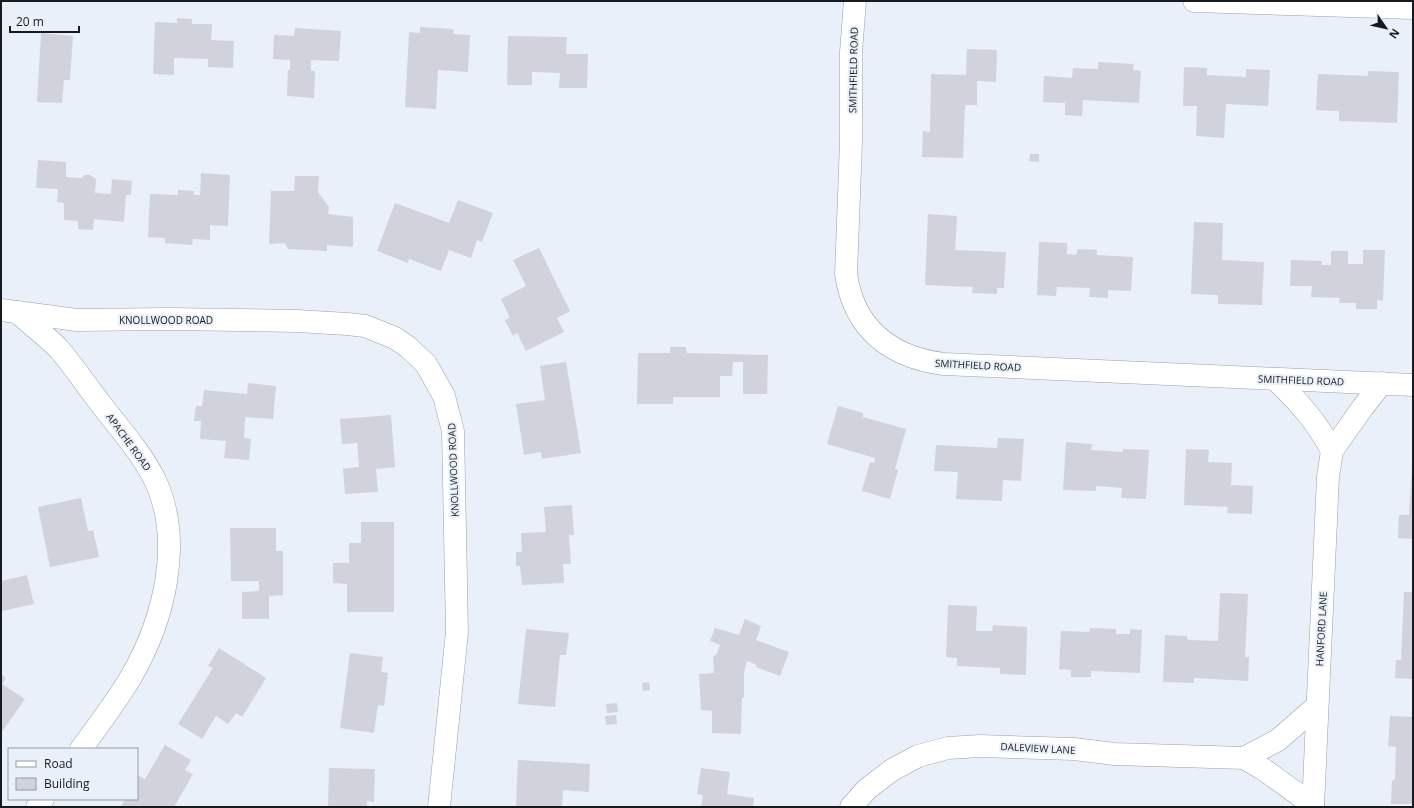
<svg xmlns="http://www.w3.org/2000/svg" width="1414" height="808" font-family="'Open Sans',sans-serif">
	<rect width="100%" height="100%" fill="#e9f0f9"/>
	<g fill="#d1d2dc">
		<path d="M177,18L192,19V24H212L211,40L234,41L233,68L208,67V59L174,58V75L153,74L155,22L177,23Z"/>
		<path d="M420,27L454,29L453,34L470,35L468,72L438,70L436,109L405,107L409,32L420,33Z"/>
		<path d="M295,28L341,31L339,61L311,60V71H315L314,98L287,96L288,70H290V60L273,59L274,35L294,36Z"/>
		<path d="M41,33L73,36L70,80H64L62,103L37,102Z"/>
		<path d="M508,36L567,37L566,54H588L587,88H559L560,73L532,72V85H507Z"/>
		<path d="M967,49L997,50L996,82L977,81V105H965L963,158L922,157L923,131L930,132L931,74L966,75Z"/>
		<path d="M1098,62L1134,64L1133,70L1141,71L1139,103L1083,100L1082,116L1065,115V103L1043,102L1044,76L1072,78L1073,68L1098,69Z"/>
		<path d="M1184,67L1207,68V75L1246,77V69L1270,70L1268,106L1226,104L1224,138L1196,136L1197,106H1183Z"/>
		<path d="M1368,71L1399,72L1397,123L1339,121V111L1316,110L1318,74L1368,76Z"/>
		<path d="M1030,154H1039V162L1029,161Z"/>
		<path d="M38,160L66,162V177L81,178L85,175H90L96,179L95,193L111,194L112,179L132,181L131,195H126L124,222L94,219L93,230L78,229V221L64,220V203L57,202L58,189L36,188Z"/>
		<path d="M201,173L230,175L228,226L210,225V240L193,239L192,245L165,243V238L148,237L150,194L178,195V190L194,191V195H200Z"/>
		<path d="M295,176H319L318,192L329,207L328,214L353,217V247L327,245V251L288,249L285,243L269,244L271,191H294Z"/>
		<path d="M458,200L493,213L482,242L477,240L471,258L449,250L441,271L409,259L408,263L377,251L395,203L449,223Z"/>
		<path d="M928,214L957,216L955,250L1006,252L1004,288H997V294L972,293L973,287L925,285Z"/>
		<path d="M1194,222L1223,223L1222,260L1264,262L1262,305L1218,304V295L1191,294Z"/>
		<path d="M1039,242L1067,243V254L1076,255L1078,249L1097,250V255L1133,257L1131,291L1108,290V298L1089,297L1090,288L1057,287L1056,296L1037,295Z"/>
		<path d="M539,248L570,311L557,318L564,332L526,351L517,333L513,336L505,320L510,318L501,299L526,286L513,260Z"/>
		<path d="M1363,250H1385L1383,301L1377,300V309H1356V303H1339L1340,298L1311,297L1312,286H1290L1291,260L1322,261V265H1331V251H1348V264H1363Z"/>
		<path d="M670,347H686L687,353L768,355L767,394H743V362H733L732,376H720V397H673V404H637L638,353H670Z"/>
		<path d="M566,362L581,453L542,459L541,452L524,455L516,404L545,400L540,366Z"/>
		<path d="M248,383L276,386L273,419L245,417L244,438L251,439L249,460L224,458L226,441L200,439L201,421H194L196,406H202L204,390L247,394Z"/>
		<path d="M838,406L863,413V417L906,429L895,469L898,470L890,499L862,491L870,462L874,463L875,458L827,444Z"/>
		<path d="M391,415L395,467L376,469L378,492L345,494L343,469L359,467L357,443L342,444L340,419Z"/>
		<path d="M998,438L1024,439L1021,481L1003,480L1002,501L956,499L958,472L934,471L936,445L997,448Z"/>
		<path d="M1066,442L1092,444L1091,450L1123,452V449L1149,450L1146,499L1121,498L1122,488L1096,486V491L1063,490Z"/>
		<path d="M1186,449L1209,450L1208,462L1232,463L1231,485L1253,486L1252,514L1227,513L1228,507L1184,505Z"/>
		<path d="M1412,467L1413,539L1398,538L1399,515H1409Z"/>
		<path d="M81,498L88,531L93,530L99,557L50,567L38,507Z"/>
		<path d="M572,505L574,535H569L571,564H563L564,583L522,585L520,566H516V552H522L521,533L546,532L544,507Z"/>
		<path d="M361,522H394V612H347V584L333,583V563H349V543H361Z"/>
		<path d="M230,528H276V551H283V595L269,596V619H242V592L259,591V581H231Z"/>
		<path d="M27,575L34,604L2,611L1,581Z"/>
		<path d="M1404,592H1413V679L1395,678L1396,660H1401Z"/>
		<path d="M1220,593L1248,594L1245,657H1249L1248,681L1194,678V683L1163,682L1165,635L1187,636V639L1190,640L1218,641Z"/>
		<path d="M948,605L977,606L976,631H992L993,625L1027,627L1026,675L1000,674V668L957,666V658L946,657Z"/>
		<path d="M745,619L761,626L756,640L789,652L780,676L756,667L757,665L747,661L744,672V698L742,697L741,734L712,733V711L701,710L699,674L714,673L713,656L716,655L720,645L710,641L715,628L739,635Z"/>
		<path d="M1090,628L1116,629V634H1130V629L1142,630L1140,673L1091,671V677H1071V670L1059,669L1061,631L1089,632Z"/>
		<path d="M526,629L569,633L566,655H560L555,707L518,704Z"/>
		<path d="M219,648L266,678L242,717L236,713L228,724L216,716L202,739L178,724L213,668L208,666Z"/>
		<path d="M350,653L383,657L381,672L388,673L384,706L378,705L374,733L340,728Z"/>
		<path d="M1,674L6,678L2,684L25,699L1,733Z"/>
		<path d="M649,682L650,690L643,691L642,683Z"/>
		<path d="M617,703L618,712L607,713L606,704Z"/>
		<path d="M616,715L617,724L606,725L605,716Z"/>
		<path d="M1390,716L1413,717V804H1391L1392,781L1395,779L1396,747L1388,746Z"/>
		<path d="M165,745L191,760L185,770L193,774L174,807H121L125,799H137V779L139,776L145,779Z"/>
		<path d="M518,760L590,764L589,792L563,790L562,807H516Z"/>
		<path d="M329,768L375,769L374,802L367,801V807H328Z"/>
		<path d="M701,768L730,772L727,794L754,798L753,807H701L703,795L697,794Z"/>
	</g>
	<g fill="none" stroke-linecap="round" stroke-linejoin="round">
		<defs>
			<g id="minor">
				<path d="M855,1L851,52V142L846,274C854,329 890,357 944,364L1413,385"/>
				<path d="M1194,1L1413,8"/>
				<path d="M1,310L77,320L169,319L297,321L347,324L365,326L395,338L408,347L426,364L444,396L453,431L457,632L439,807"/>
				<path d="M17,312C30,324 45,335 58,348C73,365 86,385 100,403C119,428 141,452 155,480C184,542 164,620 131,677C116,702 98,726 81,749"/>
				<path d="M1275,379C1299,402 1317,422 1332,451"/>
				<path d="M1244,758L1278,740L1317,706"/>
				<path d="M37,807L43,799"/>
				<path d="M851,807L867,789L892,770L918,756L948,748L980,746L1074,749L1114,754L1244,758L1263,769L1313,805"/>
				<path d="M1313,807L1328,477L1332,451L1363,407L1382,383"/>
			</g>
		</defs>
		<use href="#minor" stroke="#99a0a8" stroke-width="23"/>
		<use href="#minor" stroke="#fff" stroke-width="22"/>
	</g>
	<g text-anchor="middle" stroke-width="4" stroke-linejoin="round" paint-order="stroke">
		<g font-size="10" fill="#181b1e" stroke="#e9f0f9">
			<text transform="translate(853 70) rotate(-89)" y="4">SMITHFIELD ROAD</text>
			<text x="166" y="324">KNOLLWOOD ROAD</text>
			<text transform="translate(978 365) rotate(3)" y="4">SMITHFIELD ROAD</text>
			<text transform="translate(1301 380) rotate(2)" y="4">SMITHFIELD ROAD</text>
			<text transform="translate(129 442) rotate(54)" y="4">APACHE ROAD</text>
			<text transform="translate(453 470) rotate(-92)" y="4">KNOLLWOOD ROAD</text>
			<text transform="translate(1321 629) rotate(-87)" y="4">HANFORD LANE</text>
			<text transform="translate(1038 748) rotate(3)" y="4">DALEVIEW LANE</text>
		</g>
	</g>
	<rect width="1414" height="808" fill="none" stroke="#181b1e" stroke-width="4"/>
	<rect x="8" y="748" width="130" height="52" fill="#e9f0f9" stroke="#959ba1"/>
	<rect x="16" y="761" width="20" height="6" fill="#ffffff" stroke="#959ba1"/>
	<text x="44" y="768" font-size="12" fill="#181b1e">Road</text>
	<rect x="16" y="778" width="20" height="12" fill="#d1d2dc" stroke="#959ba1"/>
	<text x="44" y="788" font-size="12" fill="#181b1e">Building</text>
	<g transform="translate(1386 28) rotate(124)" stroke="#e9f0f9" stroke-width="3" paint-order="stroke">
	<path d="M0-3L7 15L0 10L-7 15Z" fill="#181b1e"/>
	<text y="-6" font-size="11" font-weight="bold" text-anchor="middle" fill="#181b1e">N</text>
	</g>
	<path d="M10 26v6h69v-6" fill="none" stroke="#181b1e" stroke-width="2"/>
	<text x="16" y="26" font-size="12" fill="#181b1e" stroke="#e9f0f9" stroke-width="3" paint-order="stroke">20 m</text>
</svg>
